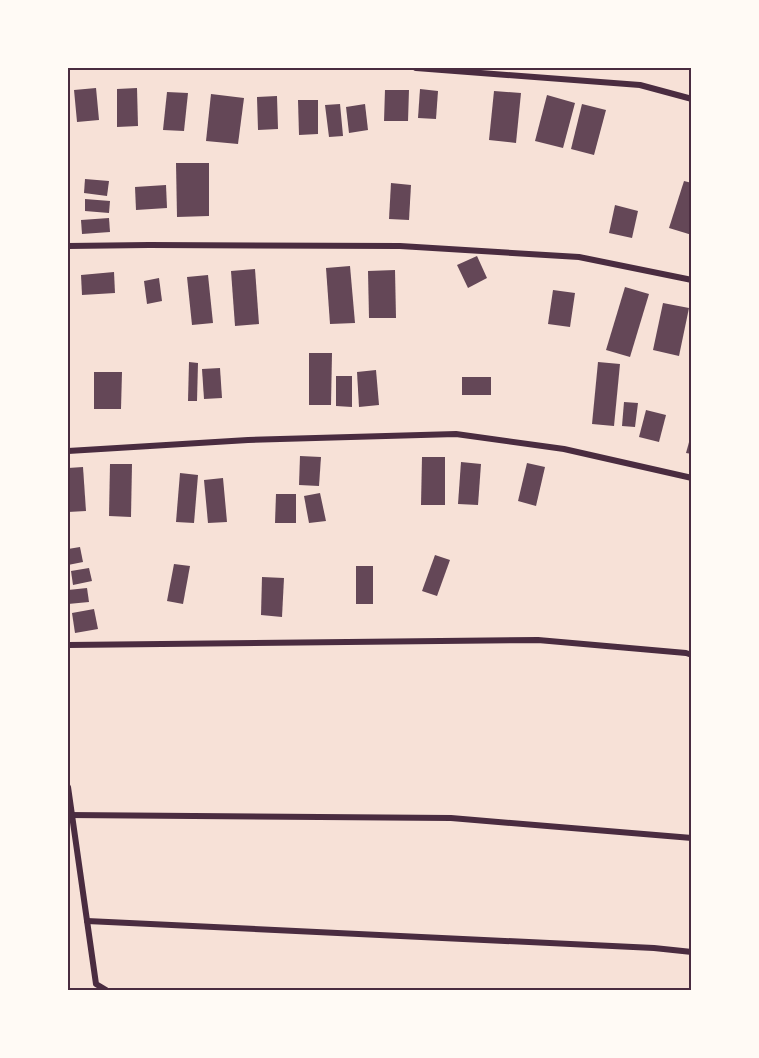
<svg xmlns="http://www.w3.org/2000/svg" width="759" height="1058" font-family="'Playfair Display',serif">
	<rect width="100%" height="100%" fill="#f7e1d7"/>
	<g fill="#644757">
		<path d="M96,88L99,120L77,122L74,90Z"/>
		<path d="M137,88L138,126L117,127V89Z"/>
		<path d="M420,89L438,91L436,119L418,118Z"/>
		<path d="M385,90H409L408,121H384Z"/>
		<path d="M494,91L521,93L516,143L489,140Z"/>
		<path d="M167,92L188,93L184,131L163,130Z"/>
		<path d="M211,94L244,98L238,144L206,141Z"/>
		<path d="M547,95L575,103L563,148L535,141Z"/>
		<path d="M277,96L278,129L258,130L257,97Z"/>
		<path d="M298,100H318V134L299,135Z"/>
		<path d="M340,104L343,136L329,137L325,105Z"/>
		<path d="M365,104L368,130L349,133L346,107Z"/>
		<path d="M582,104L606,110L594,155L571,149Z"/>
		<path d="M176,163H209V216L177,217Z"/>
		<path d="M85,179L109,181L107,196L84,193Z"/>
		<path d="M684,181L692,183V235L669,228Z"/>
		<path d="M391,183L411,185L409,220L389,219Z"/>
		<path d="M166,185L167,208L136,210L135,187Z"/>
		<path d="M85,199L110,201L109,213L85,211Z"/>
		<path d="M615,205L638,211L632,238L609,233Z"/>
		<path d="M109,218L110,232L82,234L81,220Z"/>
		<path d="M477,256L487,278L468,288L457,265Z"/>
		<path d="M350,266L355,323L330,324L326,268Z"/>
		<path d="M255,269L259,324L235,326L231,271Z"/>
		<path d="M395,270L396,318H369L368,271Z"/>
		<path d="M114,272L115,293L82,295L81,275Z"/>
		<path d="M208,275L213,323L192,325L187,277Z"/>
		<path d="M159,278L162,301L147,304L144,281Z"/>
		<path d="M625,287L649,294L630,357L606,350Z"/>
		<path d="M553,290L575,293L570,327L548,324Z"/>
		<path d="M663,303L689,308L679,356L653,350Z"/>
		<path d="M309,353H332L331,405H309Z"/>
		<path d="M189,362L198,363L197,401H188Z"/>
		<path d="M598,362L620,364L614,426L592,424Z"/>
		<path d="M220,368L222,398L204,399L202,369Z"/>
		<path d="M376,370L379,405L359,407L357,372Z"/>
		<path d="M94,372H122L121,409H94Z"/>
		<path d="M336,376H352V407L336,406Z"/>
		<rect x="462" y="377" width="29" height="18"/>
		<path d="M624,402L638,403L635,427L622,426Z"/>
		<path d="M646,410L666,415L659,442L639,437Z"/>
		<path d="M691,435H692V454L686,453Z"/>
		<path d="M300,456L321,457L319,486L299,485Z"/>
		<path d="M422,457H445V505H421Z"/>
		<path d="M461,462L481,464L478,505L458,504Z"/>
		<path d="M527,463L545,467L536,506L518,501Z"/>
		<path d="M110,464H132L131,517L109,516Z"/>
		<path d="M83,467L86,511L68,512V468Z"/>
		<path d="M180,473L198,475L194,523L176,522Z"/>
		<path d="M223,478L227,522L208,523L204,480Z"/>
		<path d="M320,493L326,521L309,523L304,496Z"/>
		<path d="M276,494H296V523H275Z"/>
		<path d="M80,547L83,562L68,565V549Z"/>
		<path d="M435,555L450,560L437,596L422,591Z"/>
		<path d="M174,564L190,566L183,604L167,601Z"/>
		<rect x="356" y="566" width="17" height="38"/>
		<path d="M89,568L92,581L73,585L71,571Z"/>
		<path d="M262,577L284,578L282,617L261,615Z"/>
		<path d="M87,588L89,602L68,604V590Z"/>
		<path d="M94,609L98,629L75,633L72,613Z"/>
	</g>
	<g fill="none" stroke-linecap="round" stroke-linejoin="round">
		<g stroke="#4a2c40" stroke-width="6">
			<path d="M416,68L640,85L692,99"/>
			<path d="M68,246L149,245L400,246L579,257L692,280"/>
			<path d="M68,451L248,440L456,434L564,449L692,478"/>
			<path d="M68,645L538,640L686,653L692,655"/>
			<path d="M68,787L96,984L106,990"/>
			<path d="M68,815L451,818L692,838"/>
			<path d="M87,921L654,948L692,952"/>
		</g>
	</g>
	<rect width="759" height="1058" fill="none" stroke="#fffaf5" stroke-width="138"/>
	<rect x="69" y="69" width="621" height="920" fill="none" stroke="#4a2c40" stroke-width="2"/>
</svg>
